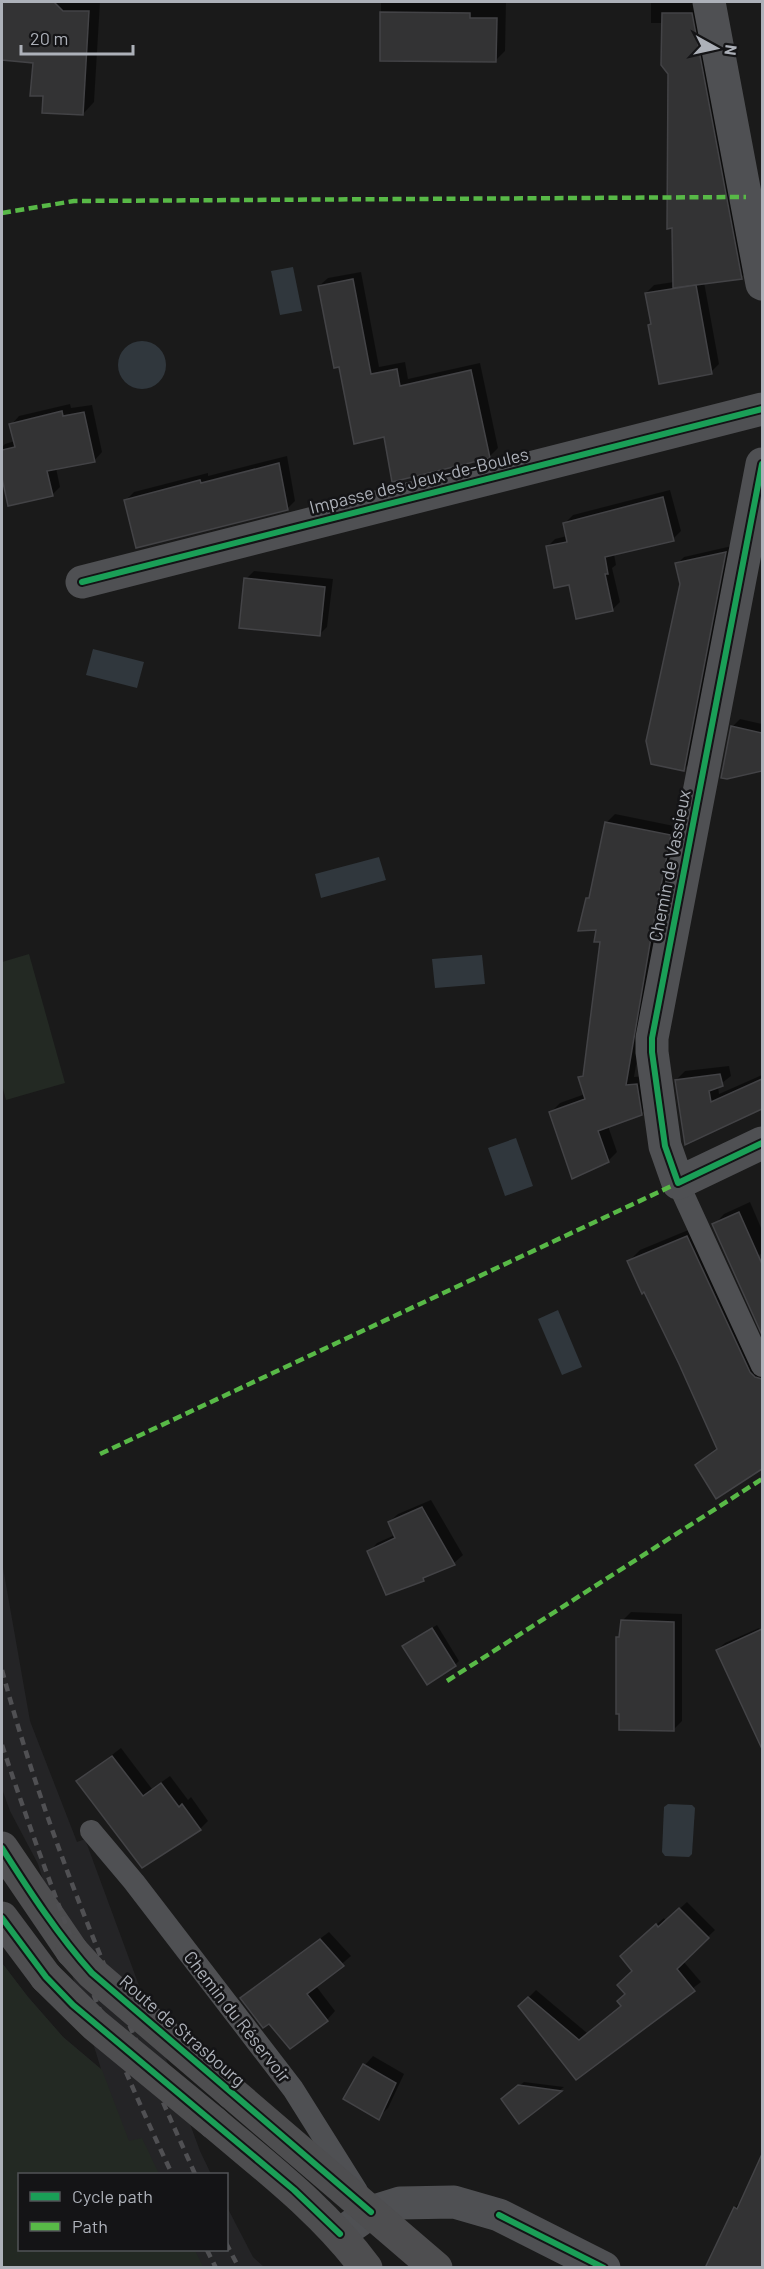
<svg xmlns="http://www.w3.org/2000/svg" width="764" height="2269" font-family="Barlow,sans-serif">
	<rect width="100%" height="100%" fill="#1a1a1a"/>
	<path fill="#242426" d="M2,1562L30,1721L77,1842L85,1839L200,2151L211,2174H20V2250H226L227,2207L253,2257L264,2267H2V1963L28,1997L63,2037L101,2069L38,1864L10,1811L2,1789Z"/>
	<g fill="#232923">
		<path d="M29,954L65,1083L6,1100L2,1085V962Z"/>
		<path d="M2,1963L28,1997L63,2037L102,2070L129,2141L142,2138L159,2174H20V2250H195L203,2267H2Z"/>
	</g>
	<g fill="#30373d">
		<path d="M293,267L302,311L280,315L271,271Z"/>
		<circle cx="142" cy="365" r="24"/>
		<path d="M93,649L144,662L137,688L86,675Z"/>
		<path d="M379,857L386,880L321,898L315,874Z"/>
		<path d="M482,955L485,984L435,988L432,959Z"/>
		<path d="M516,1138L533,1186L505,1196L488,1148Z"/>
		<path d="M558,1310L582,1367L562,1375L538,1319Z"/>
		<path d="M668,1804L692,1805L695,1808L692,1854L689,1857L665,1856L662,1852L664,1807Z"/>
	</g>
	<g fill="#0007">
		<path d="M2,2H100L94,102L83,114L44,95L35,61L2,59Z"/>
		<path d="M381,2H506L505,51L496,60H381Z"/>
		<path d="M651,2H699L749,270L741,277L704,282L719,364L711,372L649,325L652,322L646,293L654,285L674,282L669,74L664,23H651Z"/>
		<path d="M361,272L379,367L405,362L408,379L480,363L498,448L489,457L385,435L340,365L319,286L328,278Z"/>
		<path d="M70,404L71,408L92,405L102,452L94,461L56,468L60,487L52,495L9,504L2,472V447L5,444L15,441L11,425L19,416Z"/>
		<path d="M287,456L295,501L287,509L126,500L134,492L208,473V476Z"/>
		<path d="M670,490L681,531L673,539L614,554L616,565L612,568L620,602L612,610L570,583L547,547L555,539L567,536L565,523L573,515Z"/>
		<path d="M732,546L691,762L684,769L681,584L677,564L684,557Z"/>
		<path d="M254,571L333,579L327,627L319,635L246,579Z"/>
		<path d="M740,719L762,724V769L727,777L732,727Z"/>
		<path d="M615,814L679,827L661,916L634,1077L646,1076L650,1105L641,1114L608,1126L617,1152L608,1161L551,1112L560,1103L585,1094L579,1078L585,1072L601,941L587,899L591,895L606,823Z"/>
		<path d="M729,1066L731,1076L718,1086L719,1094L762,1075V1107L686,1143L676,1080L685,1071Z"/>
		<path d="M750,1202L762,1230V1253L757,1257L762,1269V1331L714,1225L724,1214Z"/>
		<path d="M698,1226L762,1364V1467L717,1497L696,1465L718,1447L680,1364L629,1261L640,1250Z"/>
		<path d="M431,1500L463,1555L454,1563L429,1574L423,1579L369,1552L377,1543L395,1535L389,1522L398,1514Z"/>
		<path d="M631,1612L682,1614V1721L673,1730L617,1638L621,1634L622,1621Z"/>
		<path d="M437,1625L459,1661L455,1665L408,1642Z"/>
		<path d="M759,1628L762,1631V1684L740,1698L717,1650L725,1643Z"/>
		<path d="M121,1748L152,1789L170,1776L188,1800L191,1797L208,1821L200,1829L78,1781Z"/>
		<path d="M687,1902L715,1930L683,1961L701,1982L576,2078L520,2006L536,1990L587,2033L622,2005L634,1971L629,1949L664,1918L666,1921Z"/>
		<path d="M329,1932L351,1956L316,1986L335,2011L327,2020L251,1990Z"/>
		<path d="M373,2056L404,2074L388,2108L379,2117L345,2099L365,2065Z"/>
		<path d="M524,2082L564,2087L519,2122L507,2095Z"/>
		<path d="M755,2183L762,2186V2268H714L735,2208Z"/>
	</g>
	<g fill="#333334" stroke="#434346" stroke-width="1.5">
		<path d="M2,2H54L63,11H89L83,115L42,113L43,96H30L33,63L2,60Z"/>
		<path d="M380,12L470,13V18H497L496,62L380,61Z"/>
		<path d="M662,13H692L742,279L673,288L672,228L667,229L668,74L661,65Z"/>
		<path d="M353,279L371,374L397,369L400,386L471,370L490,458L392,482L384,437L354,444L339,367L334,368L318,286Z"/>
		<path d="M696,285L712,374L659,384L648,325L651,324L645,293Z"/>
		<path d="M62,411L63,416L84,412L95,462L47,471L53,496L8,506L2,478V450L15,447L9,424Z"/>
		<path d="M279,463L288,510L136,548L124,500L200,480L201,483Z"/>
		<path d="M663,497L674,541L605,557L608,574H605L613,611L576,619L569,585L554,588L546,546L567,542L563,523Z"/>
		<path d="M726,552L684,771L651,764L646,741L680,584L675,563Z"/>
		<path d="M244,578L325,587L320,636L239,628Z"/>
		<path d="M731,726L762,733V771L727,779L721,778Z"/>
		<path d="M605,822L671,835L653,926L626,1085L637,1084L642,1115L598,1131L609,1162L572,1179L549,1112L585,1099L578,1077L583,1076L600,942H594L596,930L578,931L586,898H589Z"/>
		<path d="M720,1074L723,1086L709,1091L711,1102L762,1079V1109L685,1145L675,1080Z"/>
		<path d="M739,1212L762,1264V1335L712,1224Z"/>
		<path d="M687,1236L750,1372L755,1377L762,1379V1469L716,1499L695,1465L717,1449L679,1364L644,1292L642,1294L627,1261Z"/>
		<path d="M422,1507L455,1565L423,1578L424,1581L386,1595L367,1551L395,1538L388,1522Z"/>
		<path d="M621,1620L674,1622V1731L619,1730V1714H616V1637H619Z"/>
		<path d="M432,1628L456,1666L427,1685L402,1646Z"/>
		<path d="M762,1629V1749L716,1650Z"/>
		<path d="M112,1756L143,1796L161,1783L179,1807L182,1804L201,1830L142,1868L76,1781Z"/>
		<path d="M679,1908L709,1938L677,1969L695,1991L576,2080L518,2006L528,1997L579,2040L621,2006L617,2001L625,1994L617,1985L632,1971L620,1956L656,1924L658,1927Z"/>
		<path d="M320,1939L344,1966L307,1994L328,2021L290,2049L269,2024L263,2028L240,1998Z"/>
		<path d="M363,2064L396,2083L379,2120L343,2099Z"/>
		<path d="M518,2085L562,2091L519,2124L501,2099Z"/>
		<path d="M762,2154V2268H705L734,2207L737,2209Z"/>
	</g>
	<g fill="none" stroke-linecap="round" stroke-linejoin="round">
		<g stroke="#4f5053" stroke-width="22">
			<path d="M678,1183L762,1366"/>
			<path d="M91,1831L134,1882L293,2089L357,2191"/>
		</g>
		<g stroke="#4f5053" stroke-width="33">
			<path d="M709,2L762,284"/>
			<path d="M762,464L652,1038V1052L665,1146L678,1183L762,1143"/>
			<path d="M82,582L762,409"/>
			<path d="M340,2234L371,2212L400,2203L454,2202L499,2215L604,2268"/>
		</g>
		<g stroke="#4e4e50" stroke-width="33">
			<path d="M2,1848L72,1951"/>
			<path d="M2,1918L46,1977"/>
			<path d="M232,2093L436,2268"/>
			<path d="M214,2123C267,2168 324,2211 366,2268"/>
		</g>
		<g stroke="#505053" stroke-width="4.5" stroke-dasharray="8 6" stroke-linecap="butt">
			<path d="M2,1670C49,1845 121,2009 195,2174"/>
			<path d="M2,1745C51,1892 106,2034 172,2174"/>
			<path d="M226,2243L239,2268"/>
			<path d="M207,2250L216,2268"/>
		</g>
		<g stroke="#4e4e50" stroke-width="33">
			<path d="M72,1951L92,1973L232,2093"/>
			<path d="M46,1977L95,2025L214,2123"/>
		</g>
		<g stroke="#58b947" stroke-width="4.5" stroke-dasharray="9 4.5" stroke-linecap="butt">
			<path d="M2,213L74,201L746,197"/>
			<path d="M100,1454L678,1183"/>
			<path d="M447,1681L762,1479"/>
		</g>
		<defs>
			<g id="cycleway">
				<path d="M762,464L652,1038V1052L665,1146L678,1183L762,1143"/>
				<path d="M82,582L762,409"/>
				<path d="M2,1848C30,1892 58,1935 92,1973L371,2212"/>
				<path d="M2,1918L46,1977L73,2005L294,2190L340,2234"/>
				<path d="M499,2215L604,2268"/>
			</g>
		</defs>
		<use href="#cycleway" stroke="#141416" stroke-width="10"/>
		<use href="#cycleway" stroke="#1a9f57" stroke-width="6"/>
	</g>
	<g text-anchor="middle" stroke-width="5" stroke-linejoin="round" paint-order="stroke">
		<g font-size="18" fill="#adb1b9" stroke="#141416">
			<text transform="translate(419 481) rotate(-14)" y="6">Impasse des Jeux-de-Boules</text>
			<text transform="translate(670 866) rotate(-79)" y="6">Chemin de Vassieux</text>
			<text transform="translate(237 2017) rotate(52)" y="6">Chemin du Réservoir</text>
			<text transform="translate(182 2031) rotate(41)" y="6">Route de Strasbourg</text>
		</g>
	</g>
	<rect width="764" height="2269" fill="none" stroke="#adb1b9" stroke-width="6"/>
	<rect x="18" y="2173" width="210" height="78" fill="#141416" stroke="#515357" stroke-width="1.5"/>
	<rect x="30" y="2192" width="30" height="9" fill="#1a9f57" stroke="#515357" stroke-width="1.5"/>
	<text x="72" y="2203" font-size="18" fill="#adb1b9">Cycle path</text>
	<rect x="30" y="2222" width="30" height="9" fill="#58b947" stroke="#515357" stroke-width="1.5"/>
	<text x="72" y="2233" font-size="18" fill="#adb1b9">Path</text>
	<g transform="translate(716 48) rotate(98)" stroke="#141416" stroke-width="4.5" paint-order="stroke">
	<path d="M0-4.5L10 22L0 15L-10 22Z" fill="#adb1b9"/>
	<text y="-9" font-size="16" font-weight="bold" text-anchor="middle" fill="#adb1b9">N</text>
	</g>
	<path d="M21 45v9h112v-9" fill="none" stroke="#adb1b9" stroke-width="3"/>
	<text x="30" y="45" font-size="18" fill="#adb1b9" stroke="#141416" stroke-width="4.5" paint-order="stroke">20 m</text>
</svg>
